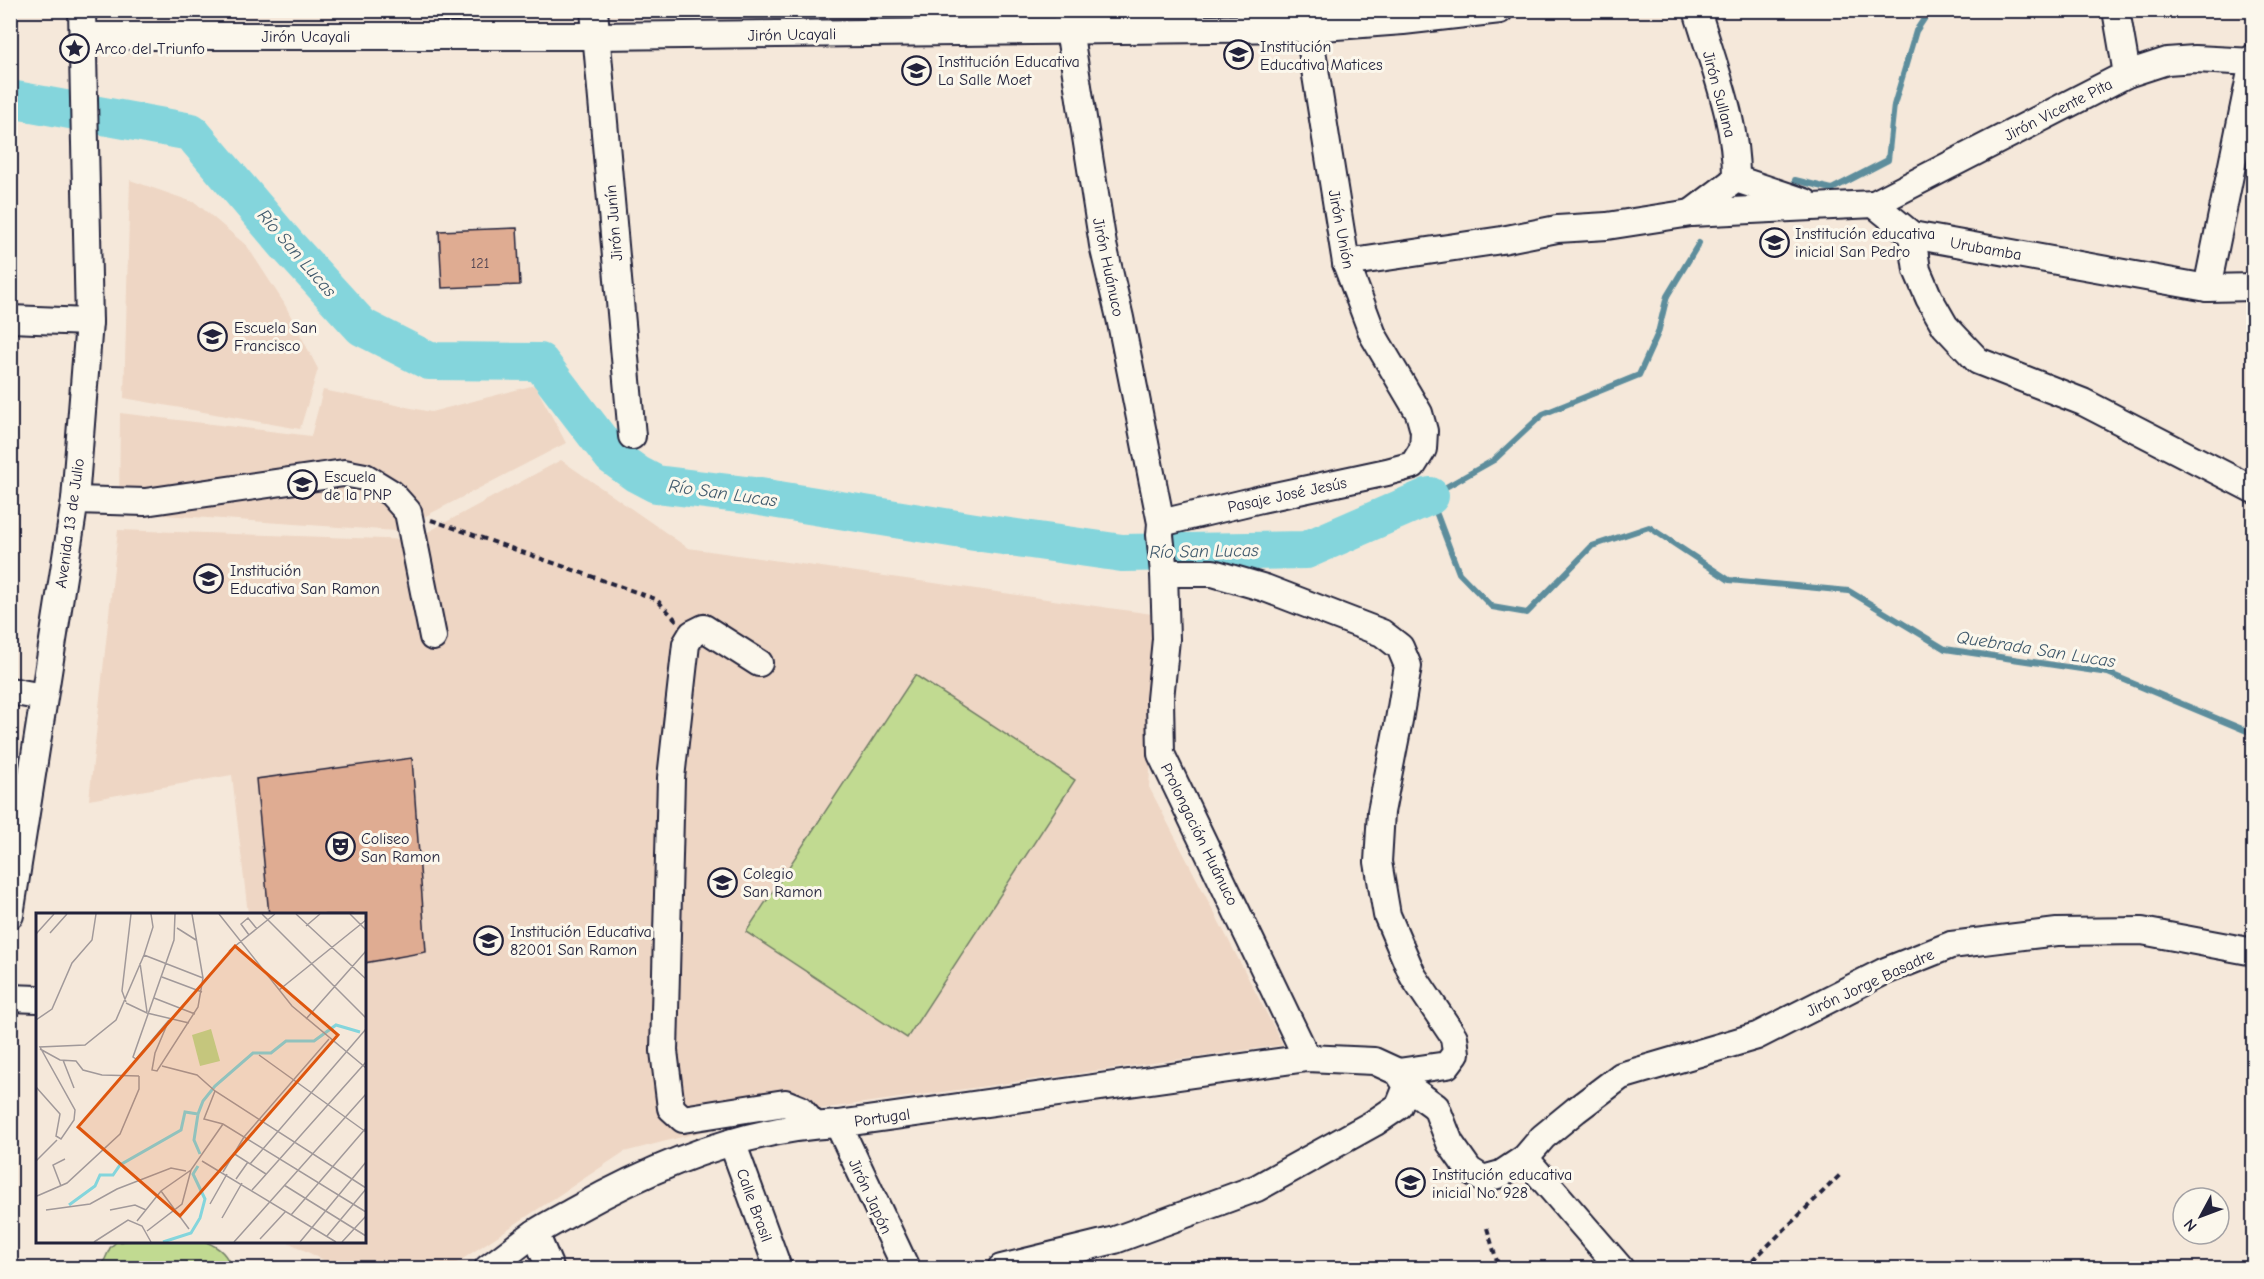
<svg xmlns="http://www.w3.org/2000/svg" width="2264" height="1279" font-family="'Comic Neue',sans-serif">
	<rect width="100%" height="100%" fill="#f5e8da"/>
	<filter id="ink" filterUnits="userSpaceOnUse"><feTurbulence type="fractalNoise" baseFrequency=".0167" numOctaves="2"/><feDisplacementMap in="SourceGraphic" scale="12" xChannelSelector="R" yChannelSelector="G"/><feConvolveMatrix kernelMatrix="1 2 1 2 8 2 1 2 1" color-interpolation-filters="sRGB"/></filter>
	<g filter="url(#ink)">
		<g fill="#eed6c4">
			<path d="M130,180L196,203L247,246L284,303L318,369L300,429L124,398Z"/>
			<path d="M535,385L566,443L397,531L119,512L120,413L311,436L323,390L431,412Z"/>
			<path d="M561,460L688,548L1159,615L1149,787L1283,1045L755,1118L624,1152L449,1268H339L288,1242H364V914H248L232,775L89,800L118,530L413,540Z"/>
		</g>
		<g fill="#c1da91" stroke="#727e66" stroke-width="1.5">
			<path d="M915,675L1075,780L907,1038L746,932Z"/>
			<path d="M116,1242C127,1240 197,1239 206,1242C219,1247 228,1255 231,1268H101L110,1248Z"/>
		</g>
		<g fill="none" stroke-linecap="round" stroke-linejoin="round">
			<g stroke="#5d8d9c" stroke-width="6">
				<path d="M1795,180L1832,189L1888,160L1894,105L1916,31L1930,10"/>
				<path d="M1699,243L1667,296L1658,333L1639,375L1543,414L1494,460L1430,496L1459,573L1492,607L1527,613L1592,546L1649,527L1729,580L1849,591L1945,649L2108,673L2254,734"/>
			</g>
			<path stroke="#84d5dc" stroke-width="38" d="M10,99L191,132L287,245L362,327L429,361L540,362L612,456L637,474L656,484L754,496L975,532L1122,553L1306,550L1430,496"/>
		</g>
		<g fill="#dfac92" stroke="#22223b" stroke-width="1.5">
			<path d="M517,228L520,285L442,288L439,231Z"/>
			<path d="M412,758L426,952L364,963V915H269L256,779Z"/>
		</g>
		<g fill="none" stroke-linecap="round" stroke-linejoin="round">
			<defs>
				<g id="minor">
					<path d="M594,10L632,436"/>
					<path d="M1066,10L1103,245L1120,318L1161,523L1160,535L1164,573L1166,639L1160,699L1161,754L1307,1058"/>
					<path d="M1697,10C1713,65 1737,122 1736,179"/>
					<path d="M2116,10L2127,74"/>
					<path d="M83,36H596L1309,28L1403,21L1500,10"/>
					<path d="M1874,204L2127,74L2167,61L2195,59L2254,62"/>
					<path d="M1691,213L1736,179L1805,202"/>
					<path d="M1912,235L1917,270L1929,298L1945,326L1978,361L2083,402L2254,490"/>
					<path d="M1346,263L1502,240L1557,229L1607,226L1691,213L1874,204L1912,235L2207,288L2254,287"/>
					<path d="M2207,288L2254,57"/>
					<path d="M10,319L89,322"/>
					<path d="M75,500L145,502L344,473L365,477L391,493L408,512L433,637"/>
					<path d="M1161,523L1261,499L1387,472L1413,465L1423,449L1424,431L1419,413L1373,335L1346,263L1306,13"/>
					<path d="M1164,573H1213L1265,588L1382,633L1400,647L1408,666L1399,720L1381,812L1378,862L1387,915L1413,976L1454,1037L1456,1053L1447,1065L1398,1072"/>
					<path d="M759,663L704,628L692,634L686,644L671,778L664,1051L671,1108L683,1119L785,1103L800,1109L814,1125"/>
					<path d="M10,691L43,697"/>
					<path d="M10,915L75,500L89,322L82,10"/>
					<path d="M10,998L38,999"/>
					<path d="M1407,1086L1436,1107L1450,1143L1469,1170L1483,1179L1501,1174L1525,1158L1543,1137L1576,1110L1621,1076L1757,1036L1883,972L1951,945L2057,932L2142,931L2254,952"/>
					<path d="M838,1124L906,1268"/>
					<path d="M732,1142L778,1268"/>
					<path d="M1525,1158L1620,1268"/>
					<path d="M535,1233L550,1268"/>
					<path d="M488,1268C504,1257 519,1244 535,1233C549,1224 565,1216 579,1208C658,1164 746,1128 838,1124L1307,1058L1374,1061L1398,1072L1407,1086L1399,1106L1374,1123L1257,1188L1115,1240L1001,1268"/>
				</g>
			</defs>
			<use href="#minor" stroke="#22223b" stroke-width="30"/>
			<g stroke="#22223b" stroke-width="4" stroke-dasharray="6 4.5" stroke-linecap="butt">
				<path d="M431,520L656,599L677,621"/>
				<path d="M1487,1228L1499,1268"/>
				<path d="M1745,1268L1840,1175"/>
			</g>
			<use href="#minor" stroke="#fbf7ec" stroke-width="26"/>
		</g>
	</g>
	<defs>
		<symbol id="sight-ring" viewBox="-11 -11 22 22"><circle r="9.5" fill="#fbf7ec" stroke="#22223b" stroke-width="1.5"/><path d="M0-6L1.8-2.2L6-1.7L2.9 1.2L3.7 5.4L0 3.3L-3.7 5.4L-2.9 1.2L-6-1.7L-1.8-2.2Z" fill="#22223b"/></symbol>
		<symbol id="school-ring" viewBox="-11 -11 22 22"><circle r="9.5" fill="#fbf7ec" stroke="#22223b" stroke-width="1.5"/><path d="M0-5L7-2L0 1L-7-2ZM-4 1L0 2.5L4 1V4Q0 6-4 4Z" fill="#22223b"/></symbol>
		<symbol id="theatre-ring" viewBox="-11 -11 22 22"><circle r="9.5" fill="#fbf7ec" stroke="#22223b" stroke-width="1.5"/><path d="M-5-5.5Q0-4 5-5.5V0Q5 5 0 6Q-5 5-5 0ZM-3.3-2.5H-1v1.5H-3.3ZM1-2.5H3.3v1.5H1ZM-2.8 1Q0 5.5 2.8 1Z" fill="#22223b"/></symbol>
		<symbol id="university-ring" viewBox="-11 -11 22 22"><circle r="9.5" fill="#fbf7ec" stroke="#22223b" stroke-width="1.5"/><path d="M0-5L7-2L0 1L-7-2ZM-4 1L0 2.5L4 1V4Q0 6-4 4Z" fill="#22223b"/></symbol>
	</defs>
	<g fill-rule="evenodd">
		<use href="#sight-ring" x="58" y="32" width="33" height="33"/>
		<use href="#school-ring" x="1222" y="38" width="33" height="33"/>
		<use href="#school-ring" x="900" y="54" width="33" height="33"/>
		<use href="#school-ring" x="1758" y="226" width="33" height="33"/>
		<use href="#school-ring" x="196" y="320" width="33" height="33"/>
		<use href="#school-ring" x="286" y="468" width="33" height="33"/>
		<use href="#school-ring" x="192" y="562" width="33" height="33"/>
		<use href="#theatre-ring" x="324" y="830" width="33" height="33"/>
		<use href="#university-ring" x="706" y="866" width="33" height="33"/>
		<use href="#school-ring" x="472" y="924" width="33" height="33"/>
		<use href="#school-ring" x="1394" y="1166" width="33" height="33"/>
	</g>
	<g text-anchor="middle" stroke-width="6" stroke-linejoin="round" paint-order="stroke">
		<g font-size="14" fill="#514451">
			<text x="480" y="268">121</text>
		</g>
		<g font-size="16" fill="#22223b" stroke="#fbf7ec">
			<text transform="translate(792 34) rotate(-1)" y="6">Jirón Ucayali</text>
			<text x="306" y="42">Jirón Ucayali</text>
			<text transform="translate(1720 94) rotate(75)" y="6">Jirón Sullana</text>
			<text transform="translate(2058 109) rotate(-27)" y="6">Jirón Vicente Pita</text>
			<text transform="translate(613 223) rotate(-95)" y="6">Jirón Junín</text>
			<text transform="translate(1342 229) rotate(79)" y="6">Jirón Unión</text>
			<text transform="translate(1986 248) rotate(10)" y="6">Urubamba</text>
			<text transform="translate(1109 267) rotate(78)" y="6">Jirón Huánuco</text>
			<text transform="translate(1287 494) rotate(-12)" y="6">Pasaje José Jesús</text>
			<text transform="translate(69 523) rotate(-82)" y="6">Avenida 13 de Julio</text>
			<text transform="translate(1200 834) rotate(64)" y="6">Prolongación Huánuco</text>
			<text transform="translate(1870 982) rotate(-25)" y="6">Jirón Jorge Basadre</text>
			<text transform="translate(882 1117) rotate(-8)" y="6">Portugal</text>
			<text transform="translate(871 1196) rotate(65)" y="6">Jirón Japón</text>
			<text transform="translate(755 1205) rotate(70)" y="6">Calle Brasil</text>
		</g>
		<g font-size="16" fill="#22223b" stroke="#fbf7ec" text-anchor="start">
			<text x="1260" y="52">Institución<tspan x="1260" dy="18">Educativa Matices</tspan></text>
			<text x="95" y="54">Arco del Triunfo</text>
			<text x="938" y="67">Institución Educativa<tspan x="938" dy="18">La Salle Moet</tspan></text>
			<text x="1795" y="239">Institución educativa<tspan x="1795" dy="18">inicial San Pedro</tspan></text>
			<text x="234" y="333">Escuela San<tspan x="234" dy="18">Francisco</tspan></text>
			<text x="324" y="482">Escuela<tspan x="324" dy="18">de la PNP</tspan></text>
			<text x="230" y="576">Institución<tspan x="230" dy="18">Educativa San Ramon</tspan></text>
			<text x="361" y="844">Coliseo<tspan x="361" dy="18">San Ramon</tspan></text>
			<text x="743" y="879">Colegio<tspan x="743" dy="18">San Ramon</tspan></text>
			<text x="510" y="937">Institución Educativa<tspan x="510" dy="18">82001 San Ramon</tspan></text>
			<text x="1432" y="1180">Institución educativa<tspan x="1432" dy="18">inicial No. 928</tspan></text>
		</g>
		<g font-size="18" font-style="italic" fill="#3f586b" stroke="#fbf7ec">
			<text transform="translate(297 253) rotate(49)" y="6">Río San Lucas</text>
			<text transform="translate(723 493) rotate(8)" y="6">Río San Lucas</text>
			<text transform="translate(1204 551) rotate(-1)" y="6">Río San Lucas</text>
			<text transform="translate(2036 649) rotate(9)" y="6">Quebrada San Lucas</text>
		</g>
	</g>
	<g transform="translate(36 913)">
		<rect width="330" height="330" fill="#f5e8da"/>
		<path d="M175,116L184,148L164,153L156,122Z" fill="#c1da91"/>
		<path fill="none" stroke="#84d5dc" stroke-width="3" d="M162,201L167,188L179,173L217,140H235L250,128H278L300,112L324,119M33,292L59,273L64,262H77L84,252L145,217L149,199L162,201L158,227L164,241M127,329L155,320L164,305L169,286L157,261L162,253"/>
		<path fill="none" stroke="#a1999a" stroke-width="1.5" d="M183,1L256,93L330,155M226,1L330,105M260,1L330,66M314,1L330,17M270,13L284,1M141,15L160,27M14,20L31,1M0,21L18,1M213,22L205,11L212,5L221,16M193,38L239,1M108,42L167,65M104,50L111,99M126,64L166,79M243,77L330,7M118,85L159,101M90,89L86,78L95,1M90,90L111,100L153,110M270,106L330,38M0,107L16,96L36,50L56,27L60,1M4,136L24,147L40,148L47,157L66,162L103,163M223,142L330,219M100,146L133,107L119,140L116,157L121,158L162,94L167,65L156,1M100,146L97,144L138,27L139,1M27,147L38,175M126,153L161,162L179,178L330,275M0,174L24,201L20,223L25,226L38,207L39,197L4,134L49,132L80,107L108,42L117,14L115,1M179,178L168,206L187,211L330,299M197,240L230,261M0,248L21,227M166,248L300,329M214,251L330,116M187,259L208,224L293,126M200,266L212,249M248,272L330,323M25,273L17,252L29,246M216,277L330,149M125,278L153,316M1,283L31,270L84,221L103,176V163M174,291L191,261M10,297L54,291L81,276L135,255L150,258M74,297L99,292L110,297M255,302L330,215M186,305L206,270M101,308L125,278L155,257L187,211M111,318L146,291L155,257M291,323L330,276M224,326L250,298M58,329L92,307L106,313L115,329M198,329L330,181M264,329L330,249M306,329L330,303"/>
		<path fill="#de560e" fill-opacity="0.15" stroke="#de560e" stroke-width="3" d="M199,33L302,122L144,303L42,214Z"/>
		<rect width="330" height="330" fill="none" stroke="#22223b" stroke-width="3"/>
	</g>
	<rect width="2264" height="1279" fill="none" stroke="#fbf7ec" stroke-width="36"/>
	<rect x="18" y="18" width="2228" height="1243" fill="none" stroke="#22223b" stroke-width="2" filter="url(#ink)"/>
	<g transform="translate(2201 1216) rotate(229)"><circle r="28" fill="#fbf7ec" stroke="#a4a2a5" stroke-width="1.5"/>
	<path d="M0-4.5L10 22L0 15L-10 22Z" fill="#22223b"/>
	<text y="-9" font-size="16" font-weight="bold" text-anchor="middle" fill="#22223b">N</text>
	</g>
</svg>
